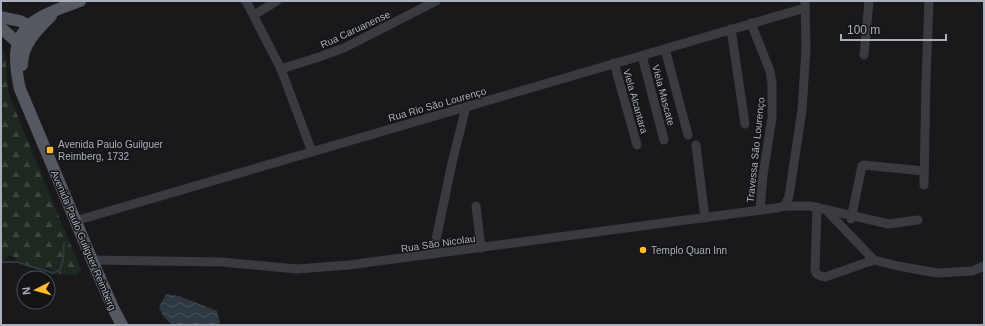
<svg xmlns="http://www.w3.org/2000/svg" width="985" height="326" font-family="Arial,sans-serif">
	<defs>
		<pattern id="forest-firs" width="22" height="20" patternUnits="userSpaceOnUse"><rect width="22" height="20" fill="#1e2720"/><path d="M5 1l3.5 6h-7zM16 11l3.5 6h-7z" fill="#3c443e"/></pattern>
		<pattern id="water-waves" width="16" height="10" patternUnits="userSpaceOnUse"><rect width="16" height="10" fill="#2d3841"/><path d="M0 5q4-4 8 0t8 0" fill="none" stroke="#49525a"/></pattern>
	</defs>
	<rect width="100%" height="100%" fill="#19191c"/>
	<path fill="url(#forest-firs)" d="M1,45C9,60 5,79 9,95L81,270L77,275C72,275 59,274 55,273C52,271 51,268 47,268C41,268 35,268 29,267C27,266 19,263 18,262C16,260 16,257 11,256C7,256 5,258 4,261H1Z"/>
	<path fill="url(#water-waves)" d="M166,294L179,296L217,311L220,322L218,325H172L163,316L159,307Z"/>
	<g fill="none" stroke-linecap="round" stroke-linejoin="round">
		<path stroke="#2d3841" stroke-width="2" d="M1,262H17L53,273L60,270L63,261L64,243"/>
		<g stroke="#3a3b41" stroke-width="9">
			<path d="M246,1L281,69L312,152"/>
			<path d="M254,15L277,1"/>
			<path d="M751,23L770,71L772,83V118L763,175L760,210"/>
			<path d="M731,29L745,124"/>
			<path d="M665,49L688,135"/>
			<path d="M864,55L869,1"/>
			<path d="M642,56L664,140"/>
			<path d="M614,63L637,145"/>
			<path d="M281,69L319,57L344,48L436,1"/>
			<path d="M696,145L705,218"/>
			<path d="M924,185L926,79L929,1"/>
			<path d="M476,206L481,248"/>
			<path d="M785,206L789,196L802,110L806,49L805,1"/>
			<path d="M817,207L815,271C817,276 821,276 825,277L874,260"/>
			<path d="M826,210L874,260L898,266L937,273L972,271L984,266"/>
			<path d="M851,219L862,166L863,165L924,171"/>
			<path d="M75,221L805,8"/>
			<path d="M433,254L452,163L466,107"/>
			<path d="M92,260L222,262L297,269L349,265L776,208L785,206H810L889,224L918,220"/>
		</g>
		<g stroke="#555860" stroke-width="12">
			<path d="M80,1C52,12 18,19 16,55C16,67 17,77 20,89L92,260L113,308L122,325"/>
			<path d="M1,17L20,21L28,25L30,31"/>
			<path d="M1,28L17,42H24"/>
			<path d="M22,65C22,44 37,30 51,16"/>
		</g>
	</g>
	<g fill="#ffbd2e" stroke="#141417" stroke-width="1.5">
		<rect x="46" y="146" width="8" height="8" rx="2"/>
		<circle cx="643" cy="250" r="4"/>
	</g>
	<g text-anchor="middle" stroke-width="3" stroke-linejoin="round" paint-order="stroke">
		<g font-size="10" fill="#aab0bc" stroke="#141417">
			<text transform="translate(355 29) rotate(-25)" y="4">Rua Caruanense</text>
			<text transform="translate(664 95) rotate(75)" y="4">Viela Mascate</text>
			<text transform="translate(636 101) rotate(74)" y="4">Viela Alcantara</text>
			<text transform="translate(437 104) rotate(-16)" y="4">Rua Rio São Lourenço</text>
			<text transform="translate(755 150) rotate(-84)" y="4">Travessa São Lourenço</text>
			<text transform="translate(84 240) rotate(67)" y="4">Avenida Paulo Guilguer Reimberg</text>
			<text transform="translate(438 243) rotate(-8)" y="4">Rua São Nicolau</text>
		</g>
		<g font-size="10" fill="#aab0bc" stroke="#141417" text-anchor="start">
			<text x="58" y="148">Avenida Paulo Guilguer<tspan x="58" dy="12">Reimberg, 1732</tspan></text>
			<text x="651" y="254">Templo Quan Inn</text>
		</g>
	</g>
	<rect width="985" height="326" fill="none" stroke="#aab0bc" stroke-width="4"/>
	<g transform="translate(36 290) rotate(264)"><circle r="19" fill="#141417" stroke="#505259"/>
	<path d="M0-3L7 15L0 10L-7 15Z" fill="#ffbd2e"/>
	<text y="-6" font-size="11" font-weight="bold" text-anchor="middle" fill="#aab0bc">N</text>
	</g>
	<path d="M841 34v6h105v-6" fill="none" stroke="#aab0bc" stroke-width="2"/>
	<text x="847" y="34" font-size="12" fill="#aab0bc" stroke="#141417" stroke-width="3" paint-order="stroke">100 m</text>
</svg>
